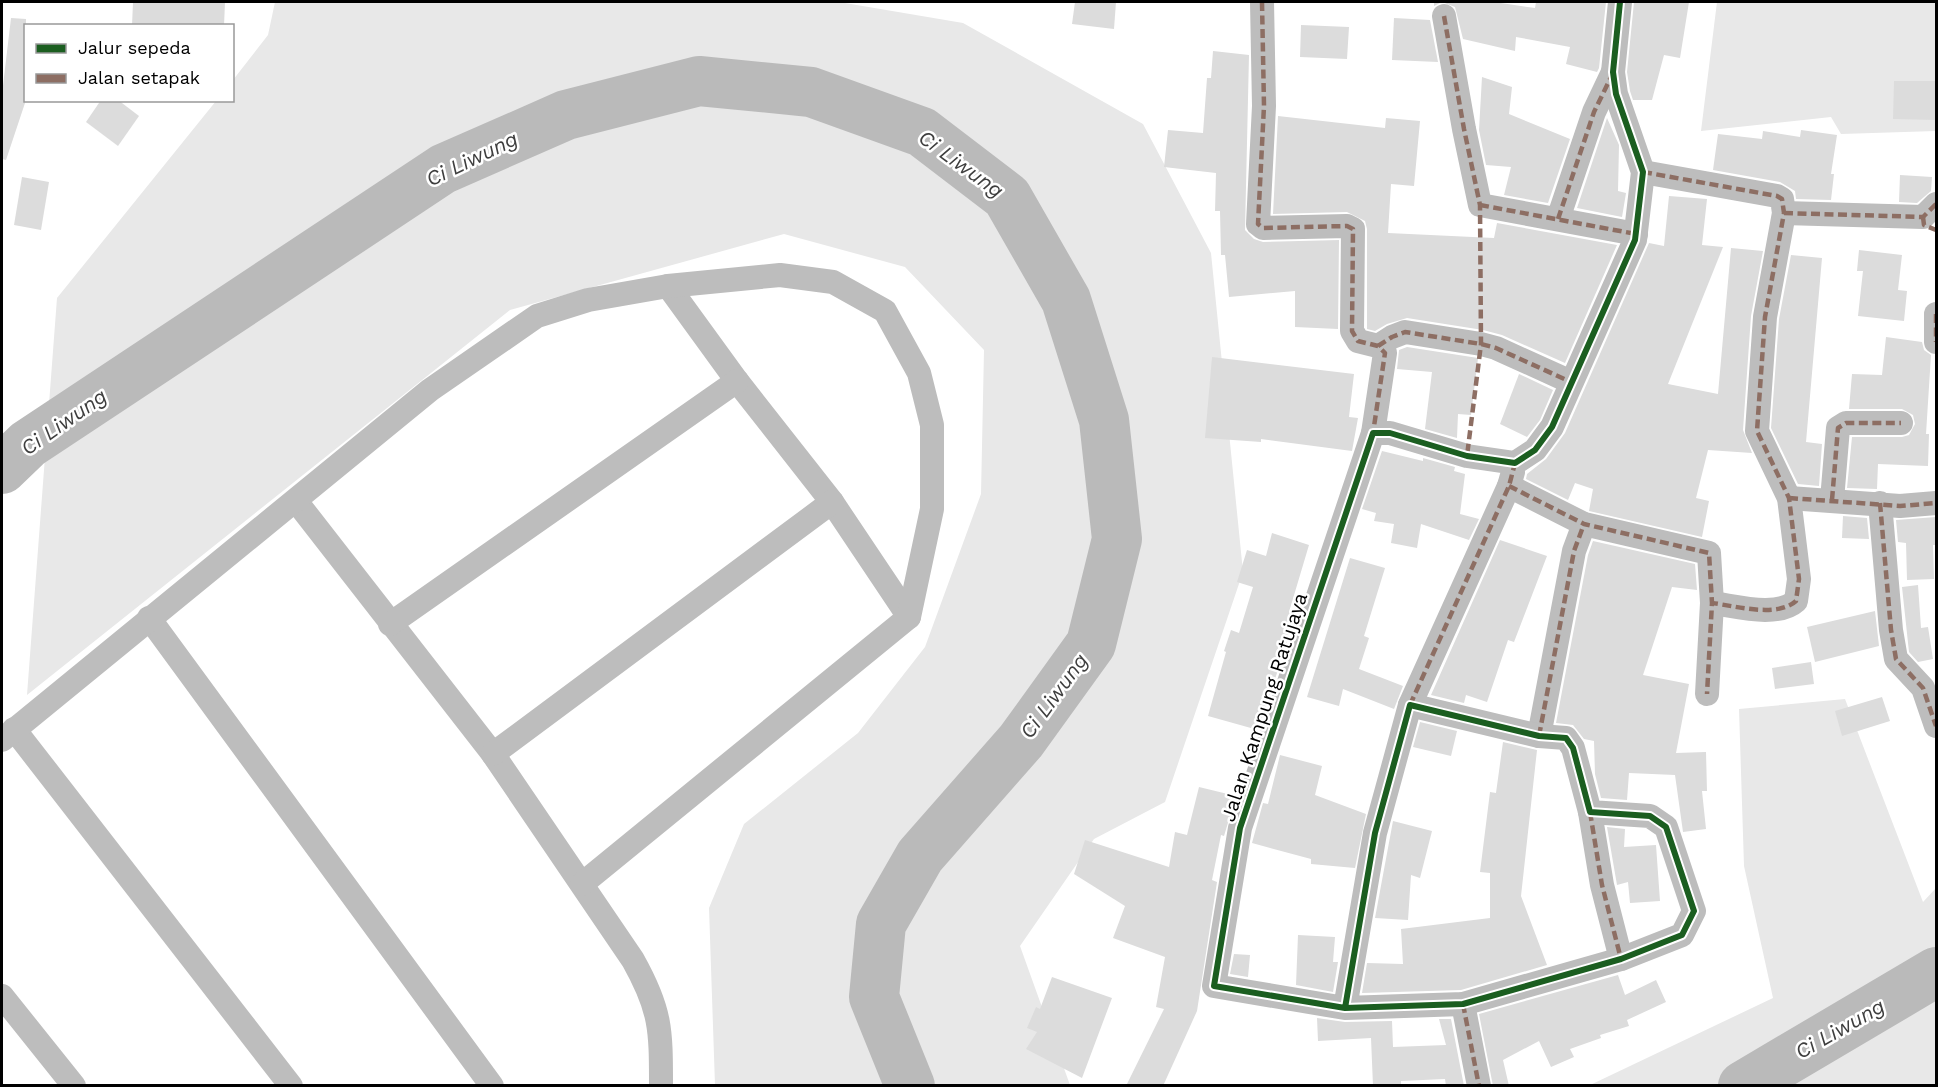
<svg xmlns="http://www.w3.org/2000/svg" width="1938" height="1087" font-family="'Work Sans',sans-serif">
	<rect width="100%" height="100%" fill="#fff"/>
	<g fill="#e8e8e8">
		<path d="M275,2H839L963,23L1143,124L1211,253L1243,572L1165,802L1094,839L1020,946L1070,1085H715L709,908L744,824L858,733L925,647L981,494L984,350L905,267L784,234L510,310L27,695L57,298L216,101L232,100L233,80L268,35Z"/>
		<path d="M1717,2H1936V131L1841,134L1831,117L1701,131Z"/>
		<path d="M1845,699L1923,902L1936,888V1085L1588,1086L1773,998L1744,866L1739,709Z"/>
	</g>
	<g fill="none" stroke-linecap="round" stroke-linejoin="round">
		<g stroke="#bababa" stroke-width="50">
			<path d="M2,469L28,444L443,169L566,115L699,81L811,92L922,132L1007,197L1066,300L1104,420L1117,539L1091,644L1021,741L920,856L881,924L874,997L910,1086"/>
			<path d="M1743,1086L1936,972"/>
		</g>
	</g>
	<g fill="#dcdcdc">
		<path d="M133,2H225L224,26H132Z"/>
		<path d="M1075,2H1116L1114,29L1072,24Z"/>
		<path d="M1434,2H1494L1535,8L1536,2H1606L1599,68L1597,72L1566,64L1570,47L1516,37L1515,51L1463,39L1455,7L1442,2L1434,6Z"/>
		<path d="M1634,2H1689L1680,58L1664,55L1652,100H1633L1630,91L1627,72Z"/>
		<path d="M11,18L26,19V100L6,160L2,159V94Z"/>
		<path d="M1394,18L1430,20L1438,62L1392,60Z"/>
		<path d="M1301,25L1349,27L1347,59L1300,57Z"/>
		<path d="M1213,51L1249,55L1245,230L1254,239L1263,242L1339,240L1338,329L1295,327V291L1229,297L1225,255H1221L1220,211H1215L1216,173L1164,167L1168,130L1203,133L1207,78H1211Z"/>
		<path d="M1482,77L1512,87L1509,114L1570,139L1548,203L1504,195L1511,167L1486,165L1479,130Z"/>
		<path d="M1894,81H1936V120L1893,119Z"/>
		<path d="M101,100H118L139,116L118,146L86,122Z"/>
		<path d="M1278,116L1385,128L1386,118L1420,121L1414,186L1391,184L1388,233L1494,238L1497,223L1617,245L1565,363L1502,335L1483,330L1407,318L1387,324L1375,331L1367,329V229L1365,221L1347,212L1273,214Z"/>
		<path d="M1607,118L1619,145L1618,191L1626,193L1622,217L1577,208Z"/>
		<path d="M1801,130L1837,135L1831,174H1834L1831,200L1796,199L1795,191L1780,182L1713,170L1718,134L1762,139L1763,131L1800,137Z"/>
		<path d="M1900,175L1932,177L1931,191L1917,203L1899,202Z"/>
		<path d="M22,177L49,182L41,230L14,225Z"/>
		<path d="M1669,196L1707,199L1702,245L1723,247L1668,384L1718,394L1731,248L1763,251L1751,316L1743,430L1752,453L1708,450L1696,498L1709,501L1702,537L1589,511L1593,489L1575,483L1568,500L1526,479L1527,474L1546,459L1565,433L1649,243L1664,246Z"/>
		<path d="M1859,250L1902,255L1898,290L1907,291L1904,321L1858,316L1863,271H1857Z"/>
		<path d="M1791,255L1822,258L1806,442L1822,444L1819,486L1798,484L1771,428L1779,319Z"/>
		<path d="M1886,337L1922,342L1924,350L1931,355L1926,434H1929L1928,466L1878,464L1877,489L1847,488L1852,437H1902L1909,435L1915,424L1913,415L1902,409H1849L1852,374L1882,375Z"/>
		<path d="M1407,347L1478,358L1471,415L1458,414L1457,438L1425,429L1432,372L1397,369L1399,350Z"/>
		<path d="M1212,357L1354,374L1349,417L1358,418L1352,451L1261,439V442L1205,438Z"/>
		<path d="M1519,374L1553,390L1540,420L1527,437L1500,424Z"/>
		<path d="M1382,451L1423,461V458L1455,467L1454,471L1465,474L1460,514L1479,519L1469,540L1421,524L1417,548L1391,543L1394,524L1374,521L1376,513L1362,509Z"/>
		<path d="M1843,516L1867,518L1869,539L1842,538Z"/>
		<path d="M1936,517V545H1933L1934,579L1907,580L1906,543L1898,542L1896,520Z"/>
		<path d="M1272,533L1309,545L1289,612L1294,614L1284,652L1258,730L1208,716L1226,652L1224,651L1231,630L1239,633L1253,587L1237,582L1247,550L1266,556Z"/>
		<path d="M1500,540L1547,556L1514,642L1508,640L1487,702L1466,695L1464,703L1431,695Z"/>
		<path d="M1593,541L1695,564L1697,590L1672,587L1643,675L1689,684L1676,753L1706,752L1707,791H1702L1706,829L1683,832L1675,775L1629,773L1627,800L1601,798L1595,774L1594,741L1584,739L1573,725L1556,723L1588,555Z"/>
		<path d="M1350,558L1385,568L1364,636L1369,638L1359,669L1403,686L1394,709L1343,689L1339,706L1307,697Z"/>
		<path d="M1918,585L1921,628L1928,627L1933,659L1918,662L1909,652L1902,587Z"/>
		<path d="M1875,611L1879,646L1815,662L1807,627Z"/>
		<path d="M1811,662L1814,684L1775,689L1772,668Z"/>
		<path d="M1882,697L1890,721L1842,736L1835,711Z"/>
		<path d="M1420,722L1457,731L1451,756L1413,747Z"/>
		<path d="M1503,742L1537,750L1521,896L1547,965L1461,990L1362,993L1367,963L1403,964L1401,929L1490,918V873L1480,872L1490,792L1496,793Z"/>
		<path d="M1280,755L1322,766L1315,795L1366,814L1355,868L1311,864V859L1252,843L1263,803L1268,804Z"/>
		<path d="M1199,787L1236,796L1224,836L1221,835L1212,880L1217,882L1197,1011L1163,1086H1126L1164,1009L1156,1007L1165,957L1113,938L1125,906L1074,874L1085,840L1169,867L1175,832L1187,835Z"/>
		<path d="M1393,821L1432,831L1420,878L1411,875L1408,920L1375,918Z"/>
		<path d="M1607,827L1625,829L1624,847L1656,845L1660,901L1630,903L1628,882L1617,885Z"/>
		<path d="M1298,935L1335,937L1333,962H1338L1333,992L1296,985Z"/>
		<path d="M1234,954L1250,955L1248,977L1230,974Z"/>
		<path d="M1618,975L1625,995L1656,980L1666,1002L1627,1020L1629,1026L1600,1035L1601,1038L1570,1049L1574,1057L1551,1067L1539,1041L1503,1060L1509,1086H1493L1479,1014Z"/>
		<path d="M1052,977L1112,998L1082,1078L1026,1049L1037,1032L1027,1028L1036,1007L1040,1009Z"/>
		<path d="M1317,1018L1345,1022L1392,1021L1393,1047L1446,1045L1439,1019H1451L1464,1086H1446L1445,1079L1401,1081V1086H1373L1371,1038L1318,1041Z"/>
	</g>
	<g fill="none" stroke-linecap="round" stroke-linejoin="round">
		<g stroke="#bdbdbd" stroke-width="24">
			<path d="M1262,2L1264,106L1258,224L1263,228L1347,226L1353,229L1352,331L1358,341L1378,346L1385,353L1373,433"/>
			<path d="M1444,16L1464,129L1480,205L1636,234"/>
			<path d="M1643,172L1777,196L1782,199L1784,213L1765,317L1757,431L1789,498L1799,579L1796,601C1777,618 1736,606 1712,603"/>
			<path d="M1784,213L1923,217L1936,204"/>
			<path d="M1558,219L1594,112L1613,72"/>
			<path d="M668,286L737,381L832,502L909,617"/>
			<path d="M1936,314V342"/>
			<path d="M1378,346L1392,337L1405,332L1481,344L1496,348L1571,382"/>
			<path d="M1509,486L1584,524L1709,553L1712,603L1707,694"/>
			<path d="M1789,498L1900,506L1936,503"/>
			<path d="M1832,500L1838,428L1846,423H1901"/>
			<path d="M296,501L493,754L633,960C661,1010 661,1029 661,1086"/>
			<path d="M1880,503L1891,630L1896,659L1923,688L1936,726"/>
			<path d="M149,618L492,1086"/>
			<path d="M390,624L737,381"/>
			<path d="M1410,705L1509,486L1513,472"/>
			<path d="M14,729L291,1086"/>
			<path d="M1539,736L1574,551L1584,524"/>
			<path d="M2,740L430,390L537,316L588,300L668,286L780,275L833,282L885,311L919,373L932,425V509L909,617L582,884"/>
			<path d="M493,754L832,502"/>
			<path d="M1590,812L1602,885L1621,959"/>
			<path d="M2,996L74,1086"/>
			<path d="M1463,1004L1479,1086"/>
			<path d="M1345,1008L1463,1004L1621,959L1682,935L1694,911L1666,827L1650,816L1590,812L1573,748L1566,738L1539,736L1410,705L1375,833L1345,1008L1214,986L1240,828L1373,433H1390L1467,456L1515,463L1535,450L1552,427L1635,240L1643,172L1616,94L1613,72L1620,2"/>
		</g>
		<g stroke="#8d6e63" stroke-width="4.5" stroke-dasharray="9 4.5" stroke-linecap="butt">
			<path d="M1262,2L1264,106L1258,224L1263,228L1347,226L1353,229L1352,331L1358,341L1378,346L1385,353L1373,433"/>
			<path d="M1444,16L1464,129L1480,205L1481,344L1467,456"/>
			<path d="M1643,172L1777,196L1782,199L1784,213L1765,317L1757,431L1789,498L1799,579L1796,601C1777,618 1736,606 1712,603"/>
			<path d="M1480,205L1636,234"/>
			<path d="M1784,213L1923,217L1936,204"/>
			<path d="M1923,217L1924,225L1936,230"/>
			<path d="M1558,219L1594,112L1612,75"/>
			<path d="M1936,314V342"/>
			<path d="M1378,346L1392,337L1405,332L1481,344L1496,348L1571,382"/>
			<path d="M1509,486L1584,524L1709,553L1712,603L1707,694"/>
			<path d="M1789,498L1900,506L1936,503"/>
			<path d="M1832,500L1838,428L1846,423H1901"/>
			<path d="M1880,503L1891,630L1896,659L1923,688L1936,726"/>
			<path d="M1410,705L1509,486L1515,463"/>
			<path d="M1539,736L1574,551L1584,524"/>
			<path d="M1590,812L1602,885L1621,959"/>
			<path d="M1463,1004L1479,1086"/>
		</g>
		<defs>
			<path id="cycleway" d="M1345,1008L1463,1004L1621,959L1682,935L1694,911L1666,827L1650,816L1590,812L1573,748L1566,738L1539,736L1410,705L1375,833L1345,1008L1214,986L1240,828L1373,433H1390L1467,456L1515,463L1535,450L1552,427L1635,240L1643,172L1616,94L1613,72L1620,2"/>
		</defs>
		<use href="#cycleway" stroke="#fff" stroke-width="10"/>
		<use href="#cycleway" stroke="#1b5e20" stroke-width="6"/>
	</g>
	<g text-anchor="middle" stroke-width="5" stroke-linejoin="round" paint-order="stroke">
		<g font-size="20" fill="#000" stroke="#fff">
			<text transform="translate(1264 707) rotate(-72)" y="7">Jalan Kampung Ratujaya</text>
		</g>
		<g font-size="21" font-style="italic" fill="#3e3e3e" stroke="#fff">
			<text transform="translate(472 159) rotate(-26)" y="7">Ci Liwung</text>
			<text transform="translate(961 164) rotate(36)" y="7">Ci Liwung</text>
			<text transform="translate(64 422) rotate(-35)" y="7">Ci Liwung</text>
			<text transform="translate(1054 696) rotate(-54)" y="7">Ci Liwung</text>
			<text transform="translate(1840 1029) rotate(-30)" y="7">Ci Liwung</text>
		</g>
	</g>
	<rect width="1938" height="1087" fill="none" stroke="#000000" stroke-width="6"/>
	<rect x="24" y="24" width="210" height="78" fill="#ffffff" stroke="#999999" stroke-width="1.5"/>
	<rect x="36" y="44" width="30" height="9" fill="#1b5e20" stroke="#999999" stroke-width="1.5"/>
	<text x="78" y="54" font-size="18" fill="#000000">Jalur sepeda</text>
	<rect x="36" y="74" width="30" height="9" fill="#8d6e63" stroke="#999999" stroke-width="1.5"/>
	<text x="78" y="84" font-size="18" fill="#000000">Jalan setapak</text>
</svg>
